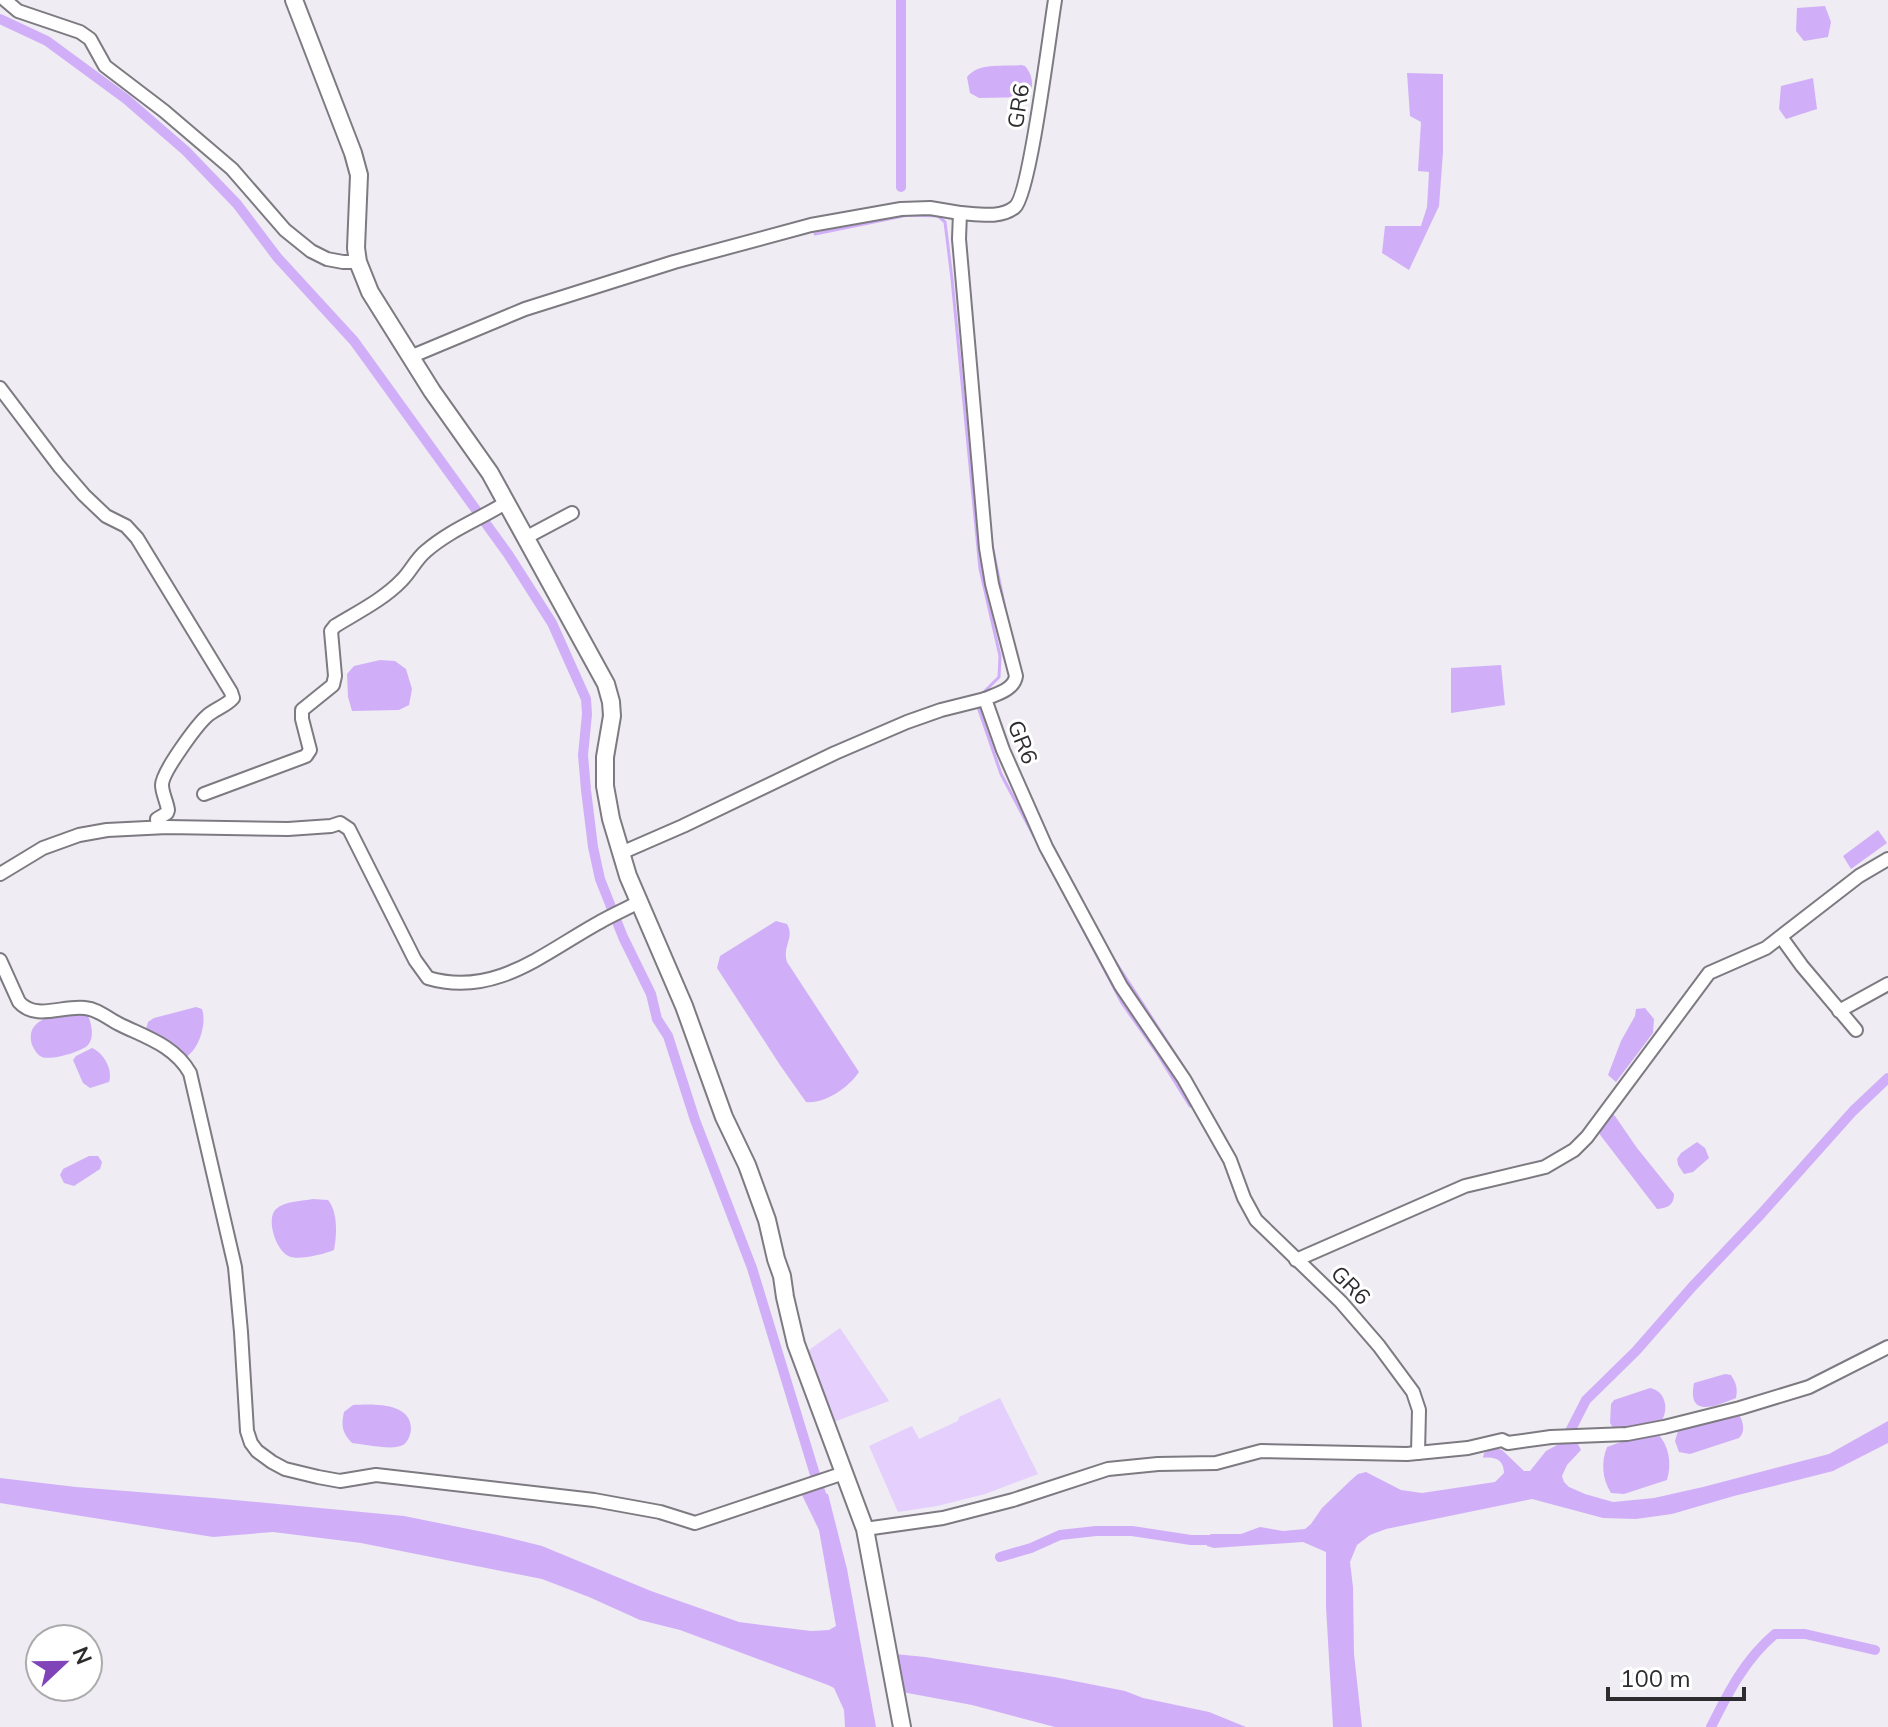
<svg xmlns="http://www.w3.org/2000/svg" width="1888" height="1727" font-family="Mulish,sans-serif">
	<rect width="100%" height="100%" fill="#efecf3"/>
	<g fill="#e4cffd">
		<path d="M840,1328L889,1401L834,1422L809,1350Z"/>
		<path d="M1000,1398L1038,1474L985,1494L937,1506L898,1512L869,1446L912,1426L919,1439L958,1421L959,1417Z"/>
	</g>
	<g fill="#d1aff8">
		<path d="M1825,6L1831,22L1828,37L1804,41L1796,31L1797,8Z"/>
		<path d="M1021,65L1025,66C1033,75 1035,88 1027,97L979,98L970,93L967,77C979,62 1002,67 1021,65Z"/>
		<path d="M1407,73L1443,74V152L1439,206L1409,270L1382,253L1385,226H1421L1427,207L1429,172L1418,171L1421,122L1410,116Z"/>
		<path d="M1813,78L1817,109L1786,119L1779,109L1781,86Z"/>
		<path d="M380,660L395,661L406,669L412,689L409,705L399,710L352,711L348,697L347,674L354,666Z"/>
		<path d="M1501,665L1505,705L1451,713V668Z"/>
		<path d="M1878,830L1887,843L1851,869L1843,856Z"/>
		<path d="M776,921L787,924C795,938 782,946 787,962L859,1072C848,1088 825,1104 806,1102L780,1065L717,968L720,956Z"/>
		<path d="M196,1007L202,1009C207,1024 199,1049 186,1057L146,1029L148,1022L154,1018Z"/>
		<path d="M1645,1008L1654,1019L1653,1033L1616,1082L1608,1075L1621,1041L1635,1016L1636,1009Z"/>
		<path d="M85,1011C91,1019 96,1038 87,1046C80,1052 48,1062 40,1056C36,1053 31,1045 31,1040C27,1015 68,1012 85,1011Z"/>
		<path d="M92,1048C104,1053 113,1070 109,1082L90,1088L83,1083L73,1060L76,1056Z"/>
		<path d="M1611,1113L1615,1116L1637,1148L1674,1194C1674,1205 1668,1208 1657,1209L1601,1136L1598,1131Z"/>
		<path d="M1697,1142L1705,1148L1709,1158L1693,1172L1684,1174L1678,1165L1677,1159L1681,1153Z"/>
		<path d="M89,1156H98L102,1162L100,1169L74,1186L64,1183L60,1175L63,1169Z"/>
		<path d="M313,1199L328,1200C338,1212 337,1235 334,1250C325,1254 300,1260 291,1257C277,1254 265,1219 276,1209C285,1201 303,1201 313,1199Z"/>
		<path d="M1725,1374L1731,1375C1736,1383 1738,1388 1736,1398C1716,1406 1687,1419 1694,1383Z"/>
		<path d="M1650,1388C1665,1391 1669,1408 1662,1420L1631,1430L1614,1429L1610,1423L1611,1404L1614,1400Z"/>
		<path d="M353,1405C372,1404 410,1402 411,1428C411,1434 408,1442 403,1445C393,1451 364,1444 352,1443C342,1433 341,1425 344,1412Z"/>
		<path d="M1739,1414C1743,1422 1746,1431 1739,1438L1690,1454L1679,1452L1675,1441L1678,1431Z"/>
		<path d="M1888,1421V1443L1833,1471L1734,1496L1672,1514L1636,1519L1603,1518L1532,1499L1386,1529L1370,1535L1357,1545L1350,1562L1353,1587L1354,1654L1362,1727H1333L1326,1607V1552L1303,1542L1214,1548L1207,1546L1205,1538L1211,1534H1241L1260,1527L1283,1531L1305,1529L1311,1524L1322,1508L1350,1481L1358,1474L1366,1472L1401,1490L1422,1493L1495,1482L1504,1473C1504,1460 1495,1456 1483,1458L1484,1453L1495,1448L1502,1450L1524,1471H1530L1546,1451L1557,1445L1577,1442L1581,1450L1567,1465L1562,1476L1564,1482L1569,1487L1585,1494L1613,1502L1654,1498L1703,1487L1829,1454Z"/>
		<path d="M1657,1433C1669,1445 1672,1463 1667,1480L1624,1494L1611,1493C1602,1479 1601,1462 1607,1447L1632,1438Z"/>
		<path d="M0,1478L76,1487L213,1498L404,1516L498,1535L542,1546L651,1591L739,1622L811,1631L829,1630L836,1626L819,1530L802,1495L811,1490L828,1494L847,1569L876,1727H845L844,1710L834,1688L828,1685L680,1630L640,1620L589,1597L542,1579L361,1543L273,1532L213,1537L0,1503Z"/>
		<path d="M895,1654L925,1657L1054,1677L1125,1691L1143,1698L1209,1712L1246,1727H1055L972,1705L902,1692Z"/>
	</g>
	<g fill="none" stroke-linecap="round" stroke-linejoin="round">
		<g stroke="#d1aff8" stroke-width="3">
			<path d="M815,234L908,215L938,216L945,222L952,279L980,569L1000,656L999,677L980,696"/>
			<path d="M991,540L1007,618"/>
			<path d="M977,704L1001,774L1036,840"/>
			<path d="M1049,839L1062,864"/>
			<path d="M1045,857L1122,1003L1157,1053L1190,1106"/>
			<path d="M1109,952L1183,1066"/>
		</g>
		<g stroke="#d1aff8" stroke-width="10">
			<path d="M901,0V187"/>
			<path d="M0,19L47,41L126,99L186,151L237,204L277,257L354,341L508,554L552,623L586,699L587,714L583,755L586,790L593,847L600,879L623,937L651,994L657,1019L668,1036L695,1120L752,1268L824,1504"/>
			<path d="M1564,1443L1586,1400L1636,1351L1692,1287L1762,1213L1853,1111L1888,1078"/>
			<path d="M1000,1557L1031,1548L1060,1535L1096,1531H1132L1191,1540H1217"/>
			<path d="M1711,1727C1728,1693 1745,1659 1775,1634H1805L1875,1650"/>
		</g>
		<defs>
			<g id="minor">
				<path d="M5,0L18,11L80,32L90,39L105,66L164,111L232,169L285,230L311,251L327,259L343,262H358"/>
				<path d="M1055,0C1050,30 1030,194 1015,207C1001,219 977,214 960,213L959,239L986,548L992,584L1016,676C1014,690 996,694 985,699L1003,750L1046,847L1121,986L1184,1079L1230,1160L1244,1198L1256,1220L1341,1302L1379,1346L1413,1392L1419,1410L1418,1453"/>
				<path d="M410,357L525,309L674,262L811,225L901,209L930,208L960,213"/>
				<path d="M0,388L59,466L84,495L106,516L126,526L137,538L231,692L233,698C226,706 215,709 207,716C197,725 162,772 162,785C162,793 167,802 168,810L167,813L157,819L158,827"/>
				<path d="M525,538L572,513"/>
				<path d="M204,794L306,756L310,750L302,719V710L333,685L335,676L331,631L335,626C358,612 384,599 402,580C411,571 416,559 426,551C450,530 480,519 507,502"/>
				<path d="M621,853L683,826L835,753L907,722L941,710L985,699"/>
				<path d="M0,874L43,848L79,835L107,830L167,827L288,829L331,826L340,823L349,829L415,960L428,978C495,998 545,952 600,922C612,915 626,909 639,902"/>
				<path d="M1781,937L1802,966L1856,1030"/>
				<path d="M0,960L19,1002C36,1021 63,1005 85,1008C98,1009 107,1018 119,1024C145,1037 174,1045 190,1073L235,1267L241,1332L247,1431L251,1443L257,1451L272,1462L285,1469L318,1477L340,1481L376,1475L594,1500L660,1512L695,1523L844,1473"/>
				<path d="M1839,1011L1888,984"/>
				<path d="M1296,1260L1465,1186L1545,1167L1574,1150L1587,1137L1709,973L1766,948L1859,876L1888,859"/>
				<path d="M865,1529L943,1518L1013,1500L1108,1469L1158,1464L1216,1463L1261,1451L1407,1454L1468,1448L1502,1440L1508,1443L1551,1437L1627,1434L1664,1427L1740,1408L1809,1387L1888,1347"/>
			</g>
			<path id="major" d="M294,0L353,153L359,175L356,248L358,262L370,292L432,391L490,473L606,684L611,702L612,716L605,757V786L611,819L628,876L684,1006L724,1117L747,1165L767,1220L776,1259L782,1276L785,1297L796,1344L865,1529L902,1727"/>
		</defs>
		<use href="#minor" stroke="#7d7a81" stroke-width="16"/>
		<use href="#major" stroke="#7d7a81" stroke-width="20"/>
		<use href="#minor" stroke="#fff" stroke-width="12"/>
		<use href="#major" stroke="#fff" stroke-width="16"/>
	</g>
	<g text-anchor="middle" stroke-width="6" stroke-linejoin="round" paint-order="stroke">
		<g font-size="22" fill="#2d2c2f" stroke="#fff">
			<text transform="translate(1018 106) rotate(-81)" y="8">GR6</text>
			<text transform="translate(1023 742) rotate(68)" y="8">GR6</text>
			<text transform="translate(1351 1285) rotate(45)" y="8">GR6</text>
		</g>
	</g>
	<g transform="translate(64 1663) rotate(68)"><circle r="38" fill="#ffffff" stroke="#ababac" stroke-width="2"/>
	<path d="M0-6L14 30L0 20L-14 30Z" fill="#8143b8"/>
	<text y="-12" font-size="22" font-weight="bold" text-anchor="middle" fill="#2d2c2f">N</text>
	</g>
	<path d="M1608 1687v12h136v-12" fill="none" stroke="#2d2c2f" stroke-width="4"/>
	<text x="1620" y="1687" font-size="24" fill="#2d2c2f" stroke="#ffffff" stroke-width="6" paint-order="stroke">100 m</text>
</svg>
